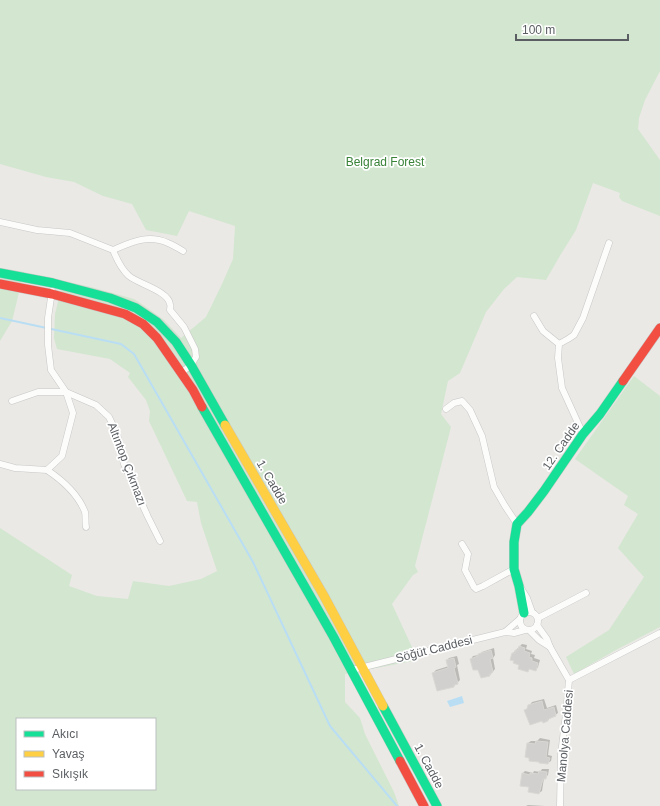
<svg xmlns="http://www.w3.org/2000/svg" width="660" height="806" font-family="Arial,sans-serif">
	<rect width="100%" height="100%" fill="#eae9e5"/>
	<g fill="#d3e6d0" fill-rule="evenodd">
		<path d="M0,0H660V71L645,100L639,118L638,129L660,160V216L622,201L619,197L620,193L593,183L576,230L561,254L546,280L517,277L504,289L486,312L460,373L448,381L441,414L451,427L415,566L418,572L413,575L392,604L418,660L345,674V702L360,718L365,734L394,792L399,806H0V528L72,575L69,586L97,596L128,599L133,581L169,586L201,579L217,571L201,523L197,502L187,501L149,421L150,411L146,400L128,377L130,373L110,359L57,349L54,338L55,314L63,281L91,287L134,299L146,307L164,320L181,338L206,317L222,284L233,259L235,226L189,211L177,236L146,230L132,204L103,196L74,182L46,177L0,164ZM17,719H155V789H17Z"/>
		<path d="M0,268L24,272L12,321L0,341Z"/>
		<path d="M634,376L660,396V627L616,650L574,674L566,657L609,630L644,577L618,548L638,514L624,505L628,496L575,459Z"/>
	</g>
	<path fill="#b9def4" d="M462,696L464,703L450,707L447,701Z"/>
	<g fill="#0003">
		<path d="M522,644L527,645L526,649L532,651L531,654L535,655L534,658L540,660L538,667L536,670L530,668L528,671L515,661L513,653Z"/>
		<path d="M494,648L495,655L493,658L495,669L490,675L479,669L471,659L473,656L479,655L482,652Z"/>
		<path d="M457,656L459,664L457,665L460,680L454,686L433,673L436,670L449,666L447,660L449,658Z"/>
		<path d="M544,699L547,708L556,705L558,713L548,720H542L526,710L532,702Z"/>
		<path d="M540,738L550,740L548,755L552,756L551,761L548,763L528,743L531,741H537Z"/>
		<path d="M542,769H549L548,775L545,778H544L542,791L539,793L531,787L522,774L525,771L533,773L534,771L540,772Z"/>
		<path d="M528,805L545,806H526Z"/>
	</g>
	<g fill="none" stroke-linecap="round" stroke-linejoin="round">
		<path stroke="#b9def4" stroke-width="2" d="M0,318L121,344L134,354L253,562L330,726L397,806"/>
	</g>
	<g fill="#d1d0ce" stroke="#dad8d4">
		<path d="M519,646L525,648L524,651L530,653L529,657L532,658V661L538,663L536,671L529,669L528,672L518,669L519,665L513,663L514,661L510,660L512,653H515V650H518Z"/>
		<path d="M491,650L493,658L490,659L493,672L489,674L490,676L481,678L478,670H473L470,659L478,656V654Z"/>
		<path d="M454,658L456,667L454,668L458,684L454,685V687L437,691L432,673L448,668L446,660Z"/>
		<path d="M542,701L544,710L554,707L556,716L548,719V721L543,723L542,721L530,725L524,710L527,709L528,705Z"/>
		<path d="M536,741L548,742L546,757L550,758L548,764L539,763V762L529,761V758L525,757L527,743L535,744Z"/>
		<path d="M539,771L547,772L546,779H543L539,794L528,792L529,787L520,786L522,773L530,775V773L538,774Z"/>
	</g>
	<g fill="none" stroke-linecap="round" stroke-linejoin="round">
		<defs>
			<g id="street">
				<path d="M0,222L37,230L70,233L113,250C117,260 121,269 129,276C139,284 168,291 170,304C171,306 170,308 170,310L184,327L195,349L196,357L191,365L181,373"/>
				<path d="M113,250C132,242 148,234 168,243C173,245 178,248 183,251"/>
				<path d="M534,316L543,331L559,344"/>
				<path d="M12,401L38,392H66L96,405L109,417L117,434L124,464L148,517L160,541"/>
				<path d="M446,409L454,403L462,401L470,410L482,436L494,487L505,506L517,524"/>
				<path d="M583,434L562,388L558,358L559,344L568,339L574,335L583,318L609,243"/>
				<path d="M0,464L15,468L47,470L62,456L73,413L66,392L51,370L48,345V318L52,291"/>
				<path d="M47,470C62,480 78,494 85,512C86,516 85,522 86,527"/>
				<path d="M462,544L468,554L465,570L474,587L476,589L483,586L514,569"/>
				<path d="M521,588L527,598L532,612"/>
				<circle cx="529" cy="621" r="9"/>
				<path d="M538,618L586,593"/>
				<path d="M537,625L547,639L550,647L569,680L566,714L561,754L560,806"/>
				<path d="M530,631L539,640L550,647"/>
				<path d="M505,632L520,619"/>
				<path d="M352,670L505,632L514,633L525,630"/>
				<path d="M569,680L660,633"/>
			</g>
			<g id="fast">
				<path d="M0,273L53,283L110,298L136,308L157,322L176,342L191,365L225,425"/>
				<path d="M202,407L333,636L400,761"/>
				<path d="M524,613L519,586L514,569V542L517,524L528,512L544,491L583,434L600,414L623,381"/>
				<path d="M383,706L437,806"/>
			</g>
			<path id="slow" d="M225,425L324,596L383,706"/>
			<g id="jam">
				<path d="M0,284L52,294L125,314L143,324L157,338L193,390L202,407"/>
				<path d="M623,381L660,328"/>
				<path d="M400,761L424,806"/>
			</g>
		</defs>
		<use href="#street" stroke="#c7c7c7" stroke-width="7"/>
		<use href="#fast" stroke="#c7c7c7" stroke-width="10"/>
		<use href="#slow" stroke="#c7c7c7" stroke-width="10"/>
		<use href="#jam" stroke="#c7c7c7" stroke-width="10"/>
		<use href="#street" stroke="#fcfcfb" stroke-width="6"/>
		<use href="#fast" stroke="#16e098" stroke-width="9"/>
		<use href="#slow" stroke="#ffcf43" stroke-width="9"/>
		<use href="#jam" stroke="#f24e42" stroke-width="9"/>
	</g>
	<g text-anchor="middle" stroke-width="3.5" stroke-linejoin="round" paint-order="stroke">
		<g font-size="12" fill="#398339" stroke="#fff">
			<text x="385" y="166">Belgrad Forest</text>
		</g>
		<g font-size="12" fill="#5a5e62" stroke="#fff">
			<text transform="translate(561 446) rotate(-55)" y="4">12. Cadde</text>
			<text transform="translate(127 464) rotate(69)" y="4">Altıntop Çıkmazı</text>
			<text transform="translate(272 482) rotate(60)" y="4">1. Cadde</text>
			<text transform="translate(434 649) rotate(-14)" y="4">Söğüt Caddesi</text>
			<text transform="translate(565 736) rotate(-85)" y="4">Manolya Caddesi</text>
			<text transform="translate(429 766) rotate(62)" y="4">1. Cadde</text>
		</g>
	</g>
	<rect x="16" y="718" width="140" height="72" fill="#ffffff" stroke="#bdbfc0"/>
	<rect x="24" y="731" width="20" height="6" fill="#16e098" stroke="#bdbfc0"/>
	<text x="52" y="738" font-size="12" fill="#5a5e62">Akıcı</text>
	<rect x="24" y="751" width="20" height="6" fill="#ffcf43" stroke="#bdbfc0"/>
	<text x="52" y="758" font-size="12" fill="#5a5e62">Yavaş</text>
	<rect x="24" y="771" width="20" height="6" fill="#f24e42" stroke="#bdbfc0"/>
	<text x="52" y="778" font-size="12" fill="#5a5e62">Sıkışık</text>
	<path d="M516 34v6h112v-6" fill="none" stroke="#5a5e62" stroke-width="2"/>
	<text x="522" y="34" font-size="12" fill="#5a5e62" stroke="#ffffff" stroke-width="3" paint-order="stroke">100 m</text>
</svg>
